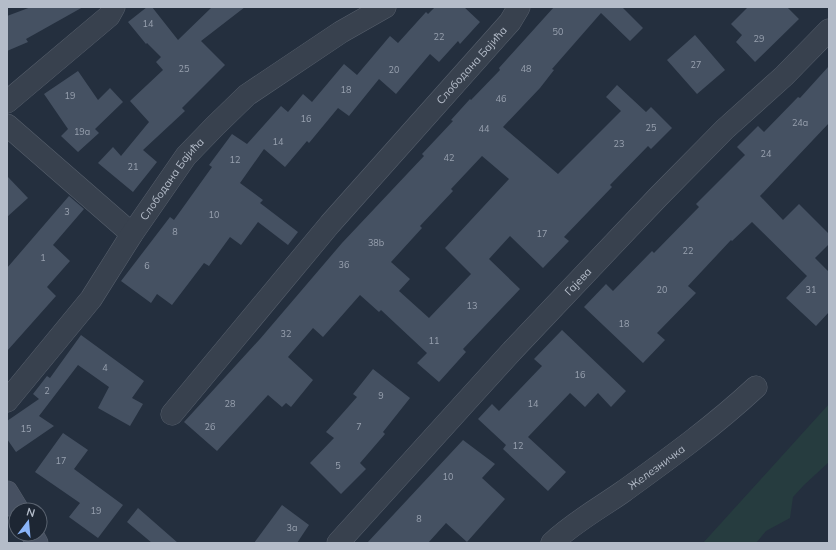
<svg xmlns="http://www.w3.org/2000/svg" width="836" height="550" font-family="Mulish,sans-serif">
	<rect width="100%" height="100%" fill="#242f3e"/>
	<path fill="#263c3f" d="M829,404V462L804,485L793,497L790,518L766,531L756,543H703Z"/>
	<g fill="#455162" fill-rule="evenodd">
		<path d="M31,7H83L26,39L28,42L7,51V16Z"/>
		<path d="M147,7H152L178,40L212,7H245L201,41L225,65L182,108L185,111L143,150L157,162L133,192L98,163L113,147L121,156L149,122L130,101L163,70L156,62L161,57L147,43L146,44L128,22Z"/>
		<path d="M435,7H464L480,22L460,44L458,41L439,62L430,54L396,94L379,79L349,116L338,108L309,143L307,141L285,167L264,149L240,183L263,200L260,203L298,232L288,245L258,222L241,245L230,237L209,266L204,263L172,305L157,294L151,303L121,281L170,217L174,220L212,167L209,165L232,134L247,144L281,106L288,112L303,94L312,102L344,64L357,75L390,36L398,43L426,12L428,14Z"/>
		<path d="M554,7H622L643,28L630,41L601,13L552,69L554,70L540,88L503,127L558,174L621,111L606,97L617,85L646,112L651,107L672,128L651,149L648,146L610,185L612,187L564,237L569,241L543,268L510,236L489,259L520,289L463,349L466,352L439,382L417,363L427,353L381,310L379,312L360,295L323,337L313,328L288,357L313,380L291,407L286,403L282,407L268,395L217,451L184,422L260,339L342,243L424,156L422,154L453,121L451,120L470,99L471,100L500,70L499,68ZM482,156L509,179L445,248L471,274L429,318L399,291L410,279L391,262L422,228L420,226L453,191L451,189Z"/>
		<path d="M748,7H787L799,19L755,62L736,42L742,35L731,24Z"/>
		<path d="M695,35L725,70L697,94L667,60Z"/>
		<path d="M829,66V123L760,196L783,220L799,204L829,234V244L815,258L829,272V312L816,326L786,298L807,276L752,222L732,241L731,240L688,286L696,293L657,333L665,340L643,363L584,307L606,284L613,291L652,251L654,253L699,207L696,204L745,155L737,147L758,126L764,132L798,97L800,98Z"/>
		<path d="M78,71L98,100L110,88L123,102L95,129L99,133L78,152L61,136L68,129L44,94Z"/>
		<path d="M7,176L28,198L7,217Z"/>
		<path d="M69,196L84,209L53,245L70,261L47,287L56,296L7,351V268Z"/>
		<path d="M562,330L626,391L611,407L598,393L585,407L570,393L528,437L566,472L548,491L503,449L506,445L478,419L492,404L499,411L542,366L534,359Z"/>
		<path d="M81,335L144,381L132,398L143,404L130,426L98,408L109,387L78,365L39,416L54,426L16,452L7,439V421L39,399L33,394L47,376L50,378Z"/>
		<path d="M373,369L410,398L383,432L385,434L360,463L366,469L341,494L310,463L334,438L326,432L357,397L353,394Z"/>
		<path d="M63,433L88,450L74,469L123,505L98,538L69,517L80,503L35,472Z"/>
		<path d="M463,440L495,464L482,478L505,499L467,542L446,523L428,543H367Z"/>
		<path d="M282,505L309,525L297,543H254Z"/>
		<path d="M138,508L178,543H152L127,522Z"/>
	</g>
	<g fill="none" stroke-linecap="round" stroke-linejoin="round">
		<defs>
			<g id="street">
				<path d="M7,102L109,16L114,7"/>
				<path d="M7,125L132,234"/>
				<path id="s1" d="M7,401L91,299L132,234L186,156L215,126L247,95L341,32L385,7"/>
				<path id="s2" d="M172,414L330,224L510,22L519,7"/>
				<path id="s3" d="M338,543L512,351L658,197L725,129L784,76L829,30"/>
				<path id="s4" d="M552,543C574,522 600,508 624,491C671,457 714,426 756,387"/>
			</g>
			<g id="secondary">
				<path d="M7,492L18,510"/>
				<path d="M32,534L37,543"/>
			</g>
		</defs>
		<use href="#street" stroke="#565f6c" stroke-width="23"/>
		<use href="#secondary" stroke="#565f6c" stroke-width="23"/>
		<use href="#street" stroke="#38414e" stroke-width="22"/>
		<use href="#secondary" stroke="#465061" stroke-width="22"/>
	</g>
	<g text-anchor="middle" stroke-width="4" stroke-linejoin="round" paint-order="stroke">
		<g font-size="9" fill="#98a1af">
			<text x="148" y="27">14</text>
			<text x="558" y="35">50</text>
			<text x="439" y="40">22</text>
			<text x="759" y="42">29</text>
			<text x="696" y="68">27</text>
			<text x="184" y="72">25</text>
			<text x="526" y="72">48</text>
			<text x="394" y="73">20</text>
			<text x="346" y="93">18</text>
			<text x="70" y="99">19</text>
			<text x="501" y="102">46</text>
			<text x="306" y="122">16</text>
			<text x="800" y="126">24a</text>
			<text x="651" y="131">25</text>
			<text x="484" y="132">44</text>
			<text x="82" y="135">19a</text>
			<text x="278" y="145">14</text>
			<text x="619" y="147">23</text>
			<text x="766" y="157">24</text>
			<text x="449" y="161">42</text>
			<text x="235" y="163">12</text>
			<text x="133" y="170">21</text>
			<text x="67" y="215">3</text>
			<text x="214" y="218">10</text>
			<text x="175" y="235">8</text>
			<text x="542" y="237">17</text>
			<text x="376" y="246">38b</text>
			<text x="688" y="254">22</text>
			<text x="43" y="261">1</text>
			<text x="344" y="268">36</text>
			<text x="147" y="269">6</text>
			<text x="662" y="293">20</text>
			<text x="811" y="293">31</text>
			<text x="472" y="309">13</text>
			<text x="624" y="327">18</text>
			<text x="286" y="337">32</text>
			<text x="434" y="344">11</text>
			<text x="105" y="371">4</text>
			<text x="580" y="378">16</text>
			<text x="47" y="394">2</text>
			<text x="381" y="399">9</text>
			<text x="230" y="407">28</text>
			<text x="533" y="407">14</text>
			<text x="210" y="430">26</text>
			<text x="359" y="430">7</text>
			<text x="26" y="432">15</text>
			<text x="518" y="449">12</text>
			<text x="61" y="464">17</text>
			<text x="338" y="469">5</text>
			<text x="448" y="480">10</text>
			<text x="96" y="514">19</text>
			<text x="419" y="522">8</text>
			<text x="292" y="531">3a</text>
		</g>
		<g font-size="11" fill="#b4bcc9" stroke="#1d2633">
			<text dy="4" stroke="none"><textPath href="#s2" startOffset="460">Слободана Бајића</textPath></text>
			<text dy="4" stroke="none"><textPath href="#s1" startOffset="277">Слободана Бајића</textPath></text>
			<text dy="4" stroke="none"><textPath href="#s3" startOffset="355">Гајева</textPath></text>
			<text dy="4" stroke="none"><textPath href="#s4" startOffset="129">Железничка</textPath></text>
		</g>
	</g>
	<rect width="836" height="550" fill="none" stroke="#b4bcc9" stroke-width="16"/>
	<g transform="translate(28 522) rotate(16)"><circle r="19" fill="#1d2633" stroke="#59626f"/>
	<path d="M0-3L7 15L0 10L-7 15Z" fill="#8ab4f8"/>
	<text y="-6" font-size="11" font-weight="bold" text-anchor="middle" fill="#b4bcc9">N</text>
	</g>
</svg>
